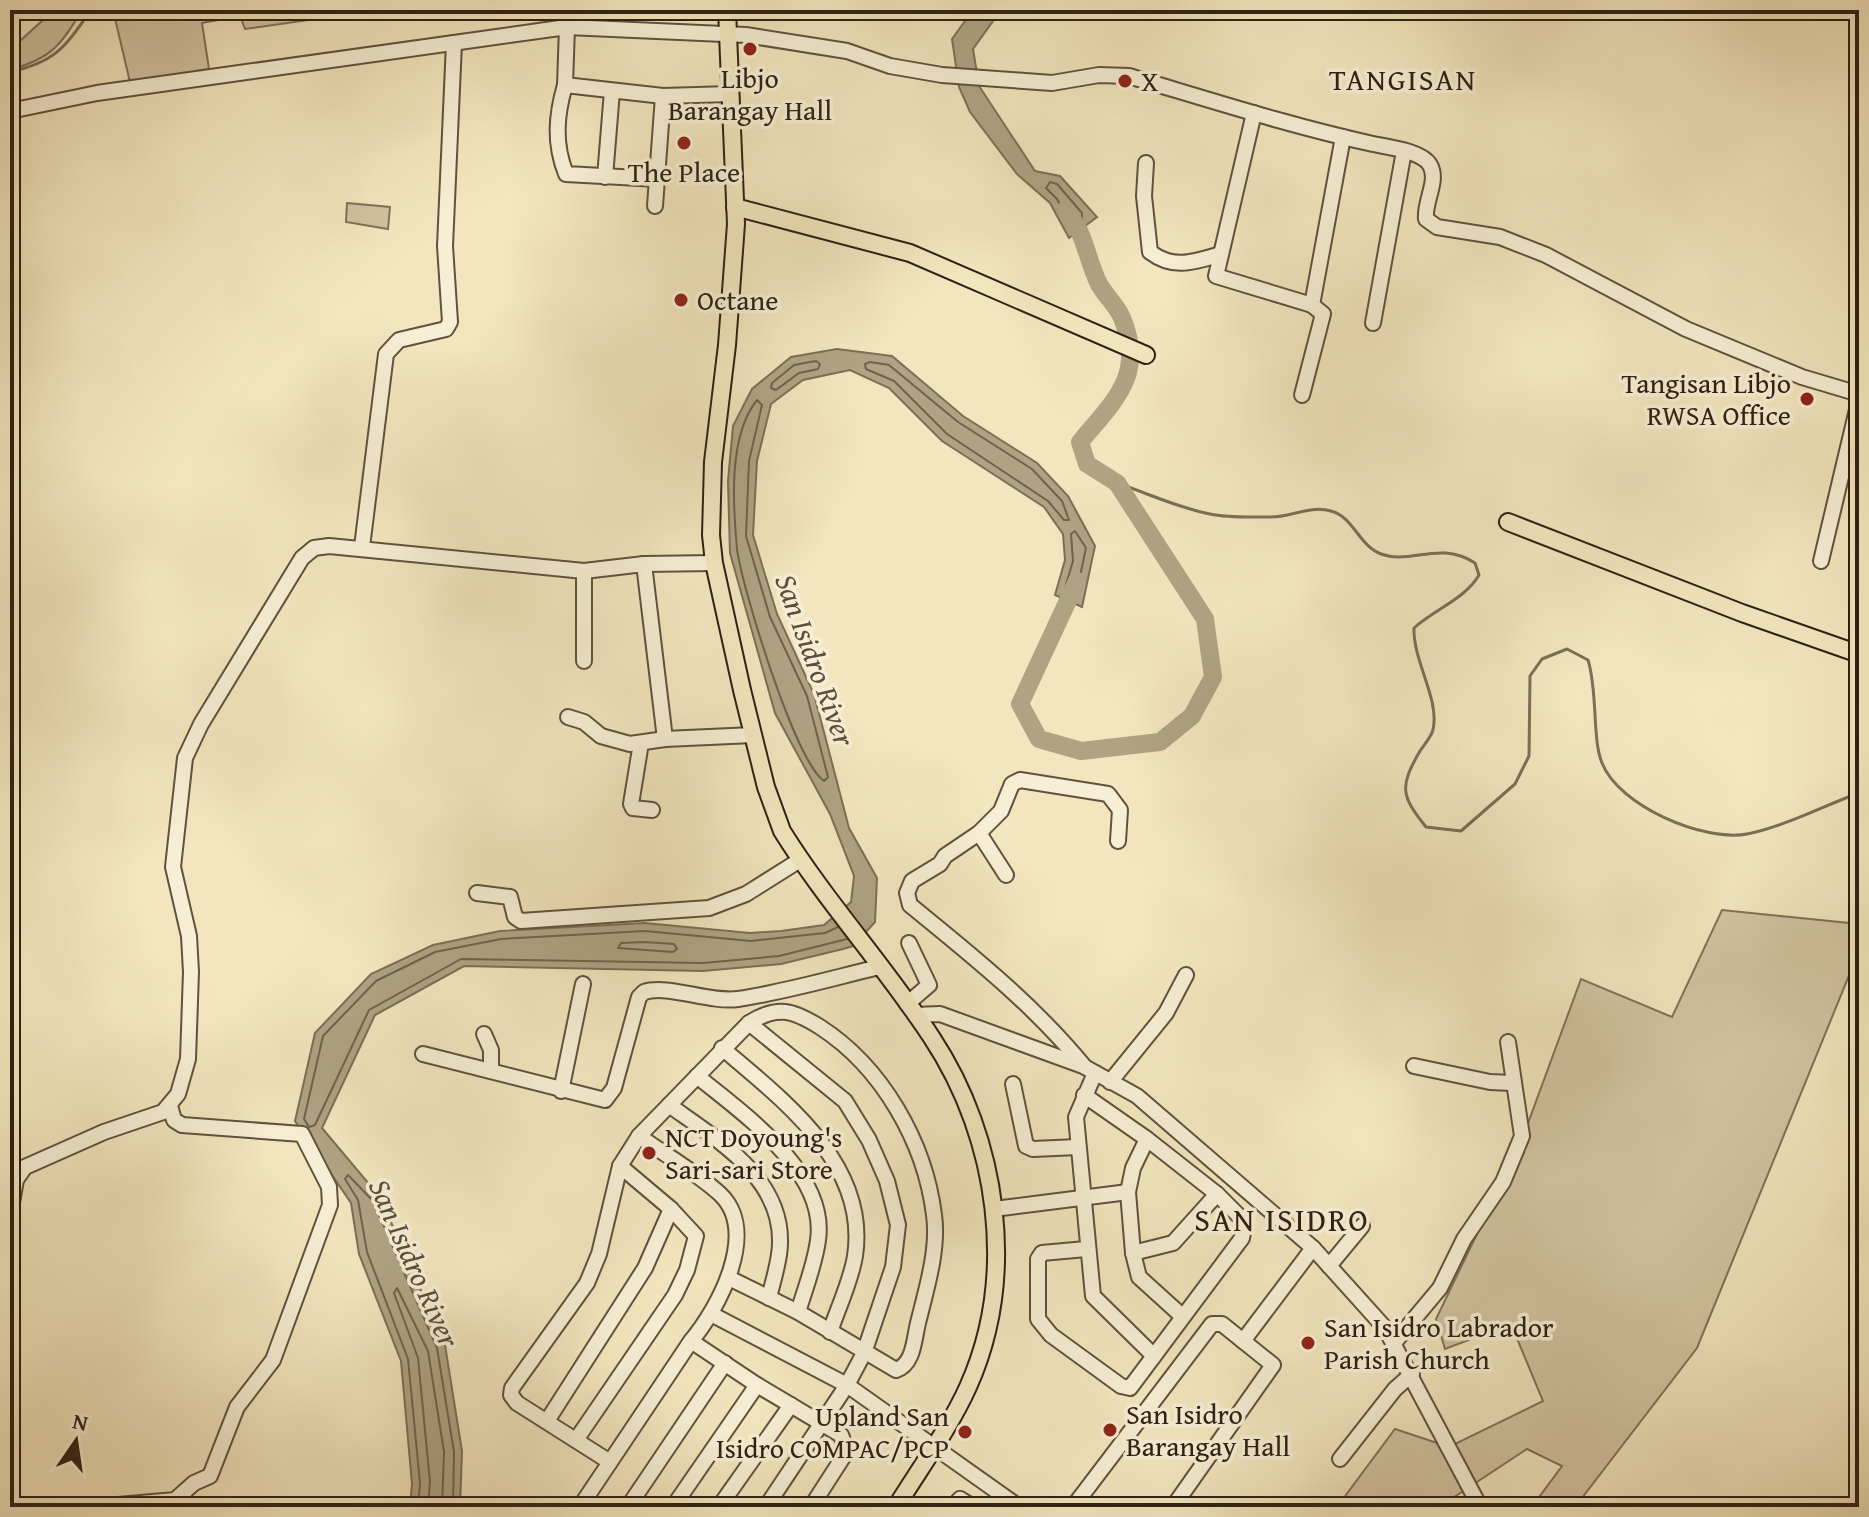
<svg xmlns="http://www.w3.org/2000/svg" width="1869" height="1517" font-family="'Gentium Book Plus',serif">
	<rect width="100%" height="100%" fill="#f3e6be"/>
	<filter id="stains"><feTurbulence type="fractalNoise" baseFrequency=".0025" numOctaves="4"/><feColorMatrix values="0 0 0 0 .2 0 0 0 0 .09 0 0 0 0 .02 0 0 0 .5 -.17"/></filter>
	<radialGradient id="worn" r=".72"><stop offset=".6" stop-color="#630" stop-opacity="0"/><stop offset="1" stop-color="#630" stop-opacity=".3"/></radialGradient>
	<g fill="#d2c4a1" stroke="#80725a" stroke-width="2">
		<path d="M54,10H82C60,47 51,58 10,70V50Z"/>
		<path d="M113,10H307L309,20L245,29L240,16L202,23L209,69L130,82Z"/>
		<path d="M347,203L390,207L388,229L346,222Z"/>
		<path d="M1722,910L1859,924V951L1697,1348L1575,1507L1534,1504L1562,1466L1527,1449L1439,1507H1337L1395,1429L1449,1447L1543,1401L1511,1324L1445,1349L1436,1319L1520,1145L1581,979L1672,1017Z"/>
	</g>
	<g fill="#b0a384" stroke="#7c6f57" stroke-width="2">
		<path d="M973,10H1001L973,49L979,86L1035,171L1060,176L1097,217L1069,238L1050,203L1017,174L970,112L959,87L952,39Z"/>
		<path d="M837,349L892,356L963,416L1037,463L1068,496L1095,546L1082,607L1055,595L1065,560L1063,534L1044,507L942,441L889,388L850,370L803,380L771,404L757,461L753,535L777,614L814,694L849,828L877,878L875,922L853,946L843,949L781,964L703,971L464,966L375,1015L322,1128L380,1197L445,1345L462,1451L460,1507H410L412,1484L401,1361L359,1254L351,1203L295,1121L315,1033L371,974L433,945L500,931L645,923L750,933L781,931L824,925L851,902L854,876L830,814L775,713L730,553L728,481L733,426L752,389L791,357Z"/>
	</g>
	<g fill="none" stroke-linecap="round" stroke-linejoin="round">
		<g stroke="#70624c" stroke-width="2">
			<path d="M1050,182L1057,184L1082,213V218L1070,223L1057,199L1046,188Z"/>
			<path d="M816,361L820,364L818,369L799,373L776,390L771,388L772,383L794,365Z"/>
			<path d="M870,362L889,365L958,422L1032,469L1062,501L1069,520H1064L1048,501L947,434L894,381L866,369L865,364Z"/>
			<path d="M757,400L762,405L749,461L746,536L770,617L807,696L828,777L824,781C795,761 742,588 737,549C733,505 728,436 757,400Z"/>
			<path d="M1075,531L1086,548L1077,591L1073,594L1065,588L1073,561L1071,534Z"/>
			<path d="M838,927L825,933L751,941L645,931L501,939L435,952L376,981L323,1036L304,1119L309,1127L315,1125L369,1010L461,959L703,963L779,956L847,939"/>
			<path d="M645,942L674,944L677,949L673,952L618,948L621,943Z"/>
			<path d="M418,1507L420,1483L408,1359L367,1252L358,1200L345,1179L348,1175L373,1201L437,1348L454,1452L453,1507"/>
			<path d="M428,1507L430,1482L418,1358L394,1293L397,1288L428,1351L444,1452L442,1507"/>
		</g>
		<g stroke="#7c6f57" stroke-width="3">
			<path d="M10,72C56,62 65,47 91,10"/>
			<path d="M1117,483C1147,493 1178,508 1210,514C1228,518 1251,517 1271,517C1291,517 1310,505 1331,511C1354,517 1359,546 1381,554C1411,565 1439,540 1475,563L1479,575C1465,599 1435,609 1414,628C1413,662 1440,699 1433,730C1431,737 1424,745 1420,751C1399,787 1401,796 1426,827L1461,831L1515,784L1529,756L1530,676L1542,659L1567,649L1588,660C1598,692 1592,739 1602,763C1619,806 1703,842 1747,834C1782,827 1817,809 1851,796L1859,797"/>
		</g>
		<path stroke="#b0a384" stroke-width="18" d="M1065,210C1085,231 1086,257 1098,282C1104,295 1117,305 1122,318C1146,375 1114,401 1080,442L1087,464L1117,483L1205,619L1213,677L1192,716L1160,742L1081,751L1039,739L1020,704L1077,581"/>
		<defs>
			<g id="minor">
				<path d="M567,27L746,35L847,51L890,66L942,75L1052,83L1099,75L1129,76C1210,100 1291,126 1373,144C1388,147 1422,151 1430,165C1439,181 1424,201 1426,219L1437,227L1500,237L1546,255L1686,329L1802,377L1859,394"/>
				<path d="M565,85C556,116 554,144 566,174L657,179"/>
				<path d="M10,111L97,93L567,27L565,85L663,96L731,94"/>
				<path d="M1254,113L1216,276L1312,305L1343,137"/>
				<path d="M1146,163L1144,196L1150,252C1174,270 1194,262 1221,254"/>
				<path d="M605,177L612,91"/>
				<path d="M655,206L663,96"/>
				<path d="M1373,323L1404,151"/>
				<path d="M1302,395L1323,314L1312,305"/>
				<path d="M362,547L386,354L399,340L446,329L450,322L445,246L454,43"/>
				<path d="M1821,561L1859,401"/>
				<path d="M644,564L665,739"/>
				<path d="M584,661V571"/>
				<path d="M568,717L584,722L601,736L630,744L665,739L753,735"/>
				<path d="M641,743L631,804L633,808L652,810"/>
				<path d="M979,833L1006,875"/>
				<path d="M477,893L510,897L515,917L521,921L709,908L746,894L800,860"/>
				<path d="M907,1004L929,985L909,943"/>
				<path d="M915,1015L940,1014L1083,1066L1137,1096L1313,1248L1385,1328L1480,1507"/>
				<path d="M749,1023L845,1101L869,1140L887,1181L898,1225L893,1267L864,1353L847,1385L766,1507"/>
				<path d="M484,1034L491,1050V1071"/>
				<path d="M722,1048C783,1100 869,1164 855,1256C851,1281 838,1308 830,1332"/>
				<path d="M423,1054L605,1100L614,1088L639,997L644,992C668,984 709,1003 738,999C785,992 833,978 879,967"/>
				<path d="M1083,1065C1033,1004 970,954 910,905L907,893L912,881L940,864L945,856L979,833L1001,811L1012,784L1020,780L1108,794L1120,810L1118,841"/>
				<path d="M1414,1066L1490,1082L1512,1083"/>
				<path d="M1095,1073L1076,1117L1093,1296L1154,1356"/>
				<path d="M697,1076C742,1113 828,1172 818,1240C815,1264 805,1289 798,1312"/>
				<path d="M1110,1082L1166,1013L1186,975"/>
				<path d="M1013,1084L1026,1146L1033,1149L1078,1147"/>
				<path d="M561,1091L583,984"/>
				<path d="M1084,1095L1147,1139L1217,1194L1245,1222L1242,1238L1130,1388L1121,1386L1051,1335L1038,1319V1259L1042,1253L1086,1249"/>
				<path d="M669,1105C716,1139 782,1177 780,1243C780,1261 773,1280 769,1298"/>
				<path d="M1147,1139L1133,1168L1128,1192L1133,1253L1139,1277L1182,1316"/>
				<path d="M994,1209L1128,1192"/>
				<path d="M10,1214L16,1180L25,1167L104,1132L163,1112L178,1094L188,1059L191,972L189,936L173,867L185,758L201,724L302,558L314,548L329,546L584,571L644,564L714,563"/>
				<path d="M1133,1253L1173,1243L1217,1194"/>
				<path d="M1329,1266L1362,1226"/>
				<path d="M713,1315L847,1385L1019,1507"/>
				<path d="M691,1341L757,1385L841,1435L847,1451L811,1507"/>
				<path d="M1243,1341L1313,1248"/>
				<path d="M1394,1343L1440,1288L1464,1239L1503,1182L1522,1136L1508,1042"/>
				<path d="M547,1421L645,1268L671,1209"/>
				<path d="M576,1440L675,1295L687,1270L696,1236L671,1209L620,1166"/>
				<path d="M1340,1459L1395,1389L1412,1374"/>
				<path d="M610,1462L517,1403L511,1395L512,1388L587,1283L599,1254L620,1166L639,1136L749,1023C777,1005 793,1010 820,1027C882,1067 925,1142 934,1215C939,1249 926,1290 918,1323C914,1339 914,1364 896,1370L798,1312L729,1278"/>
				<path d="M95,1507L175,1500L194,1483L210,1476L237,1407L273,1360L330,1205L329,1187L302,1134L182,1125L174,1120L170,1106"/>
				<path d="M580,1507L691,1341C718,1309 760,1232 720,1194C696,1172 665,1155 639,1136"/>
				<path d="M628,1507L725,1363"/>
				<path d="M673,1507L757,1385"/>
				<path d="M719,1507L791,1405"/>
				<path d="M952,1507L960,1499L973,1507"/>
				<path d="M1073,1507L1212,1324H1222L1273,1365L1173,1507"/>
			</g>
			<g id="major">
				<path d="M727,10L736,224L727,345L713,462L711,535L714,563L742,690L766,787L782,831C827,903 885,966 932,1038C998,1138 1018,1276 968,1387C949,1429 920,1468 896,1507"/>
				<path d="M735,207L910,253L1146,355"/>
				<path d="M1508,522L1742,613L1859,654"/>
			</g>
		</defs>
		<use href="#minor" stroke="#60523e" stroke-width="18"/>
		<use href="#major" stroke="#2f2014" stroke-width="20"/>
		<use href="#minor" stroke="#f7efd5" stroke-width="14"/>
		<use href="#major" stroke="#f3e6be" stroke-width="16"/>
	</g>
	<g fill="#8f2418" stroke="#f7efd5" stroke-width="3">
		<circle cx="750" cy="49" r="8"/>
		<circle cx="1125" cy="81" r="8"/>
		<circle cx="684" cy="143" r="8"/>
		<circle cx="681" cy="300" r="8"/>
		<circle cx="1807" cy="399" r="8"/>
		<circle cx="649" cy="1153" r="8"/>
		<circle cx="1308" cy="1343" r="8"/>
		<circle cx="1110" cy="1430" r="8"/>
		<circle cx="965" cy="1432" r="8"/>
	</g>
	<g text-anchor="middle" stroke-width="7" stroke-linejoin="round" paint-order="stroke">
		<g font-size="28" fill="#2f2014" stroke="#f7efd5" text-anchor="start">
			<text x="750" y="88" text-anchor="middle">Libjo<tspan x="750" dy="32">Barangay Hall</tspan></text>
			<text x="1141" y="91">X</text>
			<text x="684" y="182" text-anchor="middle">The Place</text>
			<text x="697" y="310">Octane</text>
			<text x="1791" y="393" text-anchor="end">Tangisan Libjo<tspan x="1791" dy="32">RWSA Office</tspan></text>
			<text x="665" y="1147">NCT Doyoung's<tspan x="665" dy="32">Sari-sari Store</tspan></text>
			<text x="1324" y="1337">San Isidro Labrador<tspan x="1324" dy="32">Parish Church</tspan></text>
			<text x="1126" y="1424">San Isidro<tspan x="1126" dy="32">Barangay Hall</tspan></text>
			<text x="949" y="1426" text-anchor="end">Upland San<tspan x="949" dy="32">Isidro COMPAC/PCP</tspan></text>
		</g>
		<g font-size="30" letter-spacing="2" fill="#2f2014" stroke="#f7efd5">
			<text x="1403" y="90">TANGISAN</text>
		</g>
		<g font-size="30" font-style="italic" fill="#5c4e3b" stroke="#f7efd5">
			<text transform="translate(815 660) rotate(70)" y="10">San Isidro River</text>
			<text transform="translate(414 1263) rotate(66)" y="10">San Isidro River</text>
		</g>
		<g font-size="32" letter-spacing="2" fill="#2f2014" stroke="#f7efd5">
			<text x="1282" y="1231">SAN ISIDRO</text>
		</g>
	</g>
	<rect width="1869" height="1517" fill="none" stroke="#f3e6be" stroke-width="40"/>
	<rect x="12" y="12" width="1845" height="1493" fill="none" stroke="#2f2014" stroke-width="4"/>
	<rect x="20" y="20" width="1829" height="1477" fill="none" stroke="#2f2014" stroke-width="2"/>
	<g transform="translate(76 1441) rotate(13)" stroke="#f7efd5" stroke-width="6" paint-order="stroke">
	<path d="M0-6L14 30L0 20L-14 30Z" fill="#2f2014"/>
	<text y="-12" font-size="22" font-weight="bold" text-anchor="middle" fill="#2f2014">N</text>
	</g>
	<rect width="100%" height="100%" filter="url(#stains)"/>
	<rect width="100%" height="100%" fill="url(#worn)"/>
</svg>
